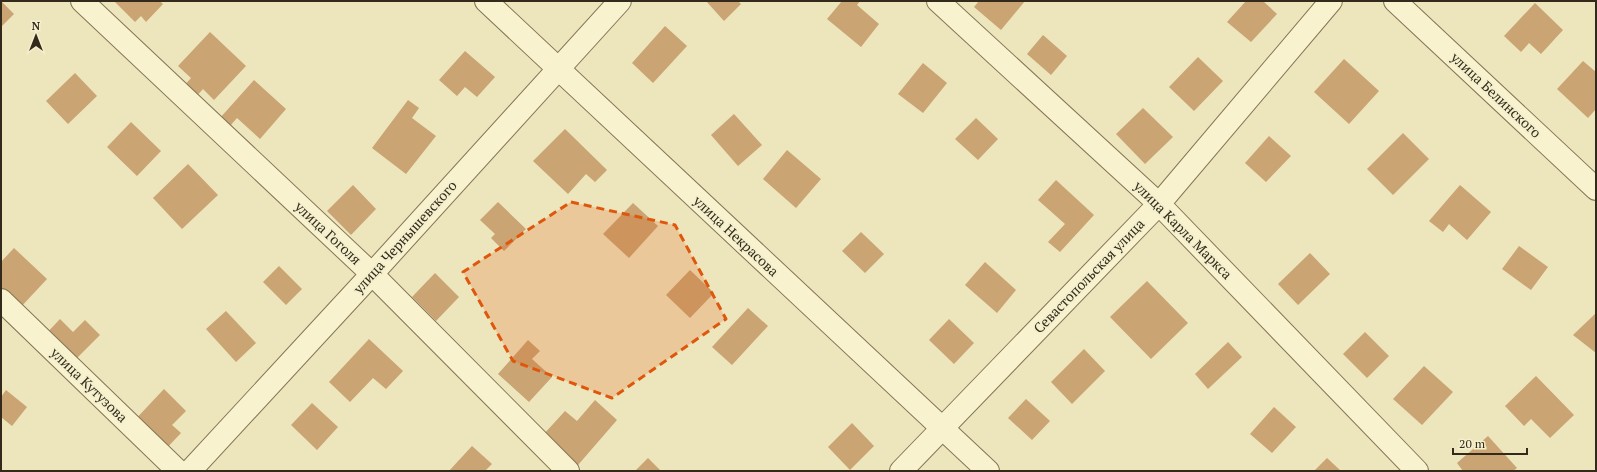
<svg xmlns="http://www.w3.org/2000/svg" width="1597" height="472" font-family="'PT Serif',serif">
	<rect width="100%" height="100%" fill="#ede5bc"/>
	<g fill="#caa472">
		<path d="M1,1L14,14L1,27Z"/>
		<path d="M116,1H160L163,4L146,22L141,16L135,22L115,2Z"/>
		<path d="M706,1H738L741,4L724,21Z"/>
		<path d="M842,1H860L857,5L879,24L861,47L827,19Z"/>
		<path d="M979,1H1025L1001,30L974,7Z"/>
		<path d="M1246,1H1263L1277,14L1251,42L1227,22Z"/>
		<path d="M1535,3L1563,30L1541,54L1529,43L1521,52L1504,36Z"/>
		<path d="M665,26L687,46L653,83L632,63Z"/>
		<path d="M210,32L246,66L214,100L203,89L195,98L183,87L191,78L178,66Z"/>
		<path d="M1043,35L1067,56L1051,75L1027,54Z"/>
		<path d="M465,51L495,77L477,97L465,87L457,96L439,80Z"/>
		<path d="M1198,57L1223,81L1194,111L1169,87Z"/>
		<path d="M1344,59L1379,91L1349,124L1314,92Z"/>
		<path d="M1583,61L1596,72V109L1588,118L1557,89Z"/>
		<path d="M923,63L947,83L923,113L898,94Z"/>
		<path d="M75,73L97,96L68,124L46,101Z"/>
		<path d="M254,80L286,109L260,139L237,118L230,126L220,118Z"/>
		<path d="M408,100L419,108L412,118L436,136L406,174L372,148Z"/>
		<path d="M1143,108L1173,137L1145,164L1116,134Z"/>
		<path d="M734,114L762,145L738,166L711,135Z"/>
		<path d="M976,118L998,139L978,160L955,139Z"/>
		<path d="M131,122L161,151L137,176L107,147Z"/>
		<path d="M565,129L607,170L595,182L586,174L568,194L533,161Z"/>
		<path d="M1403,133L1429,159L1393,195L1367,169Z"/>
		<path d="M1269,136L1291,156L1266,182L1245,163Z"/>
		<path d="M787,150L821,179L796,208L763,179Z"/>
		<path d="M188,164L218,195L182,229L153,198Z"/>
		<path d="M1056,180L1094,215L1060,252L1048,242L1065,224L1038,200Z"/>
		<path d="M353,185L376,209L351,235L327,211Z"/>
		<path d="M1460,185L1491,212L1467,240L1449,224L1443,232L1429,221Z"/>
		<path d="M498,202L526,229L504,251L491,238L495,234L480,220Z"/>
		<path d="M633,203L658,226L629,258L603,234Z"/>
		<path d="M861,232L884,254L865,273L842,251Z"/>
		<path d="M1519,246L1548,267L1531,290L1502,269Z"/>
		<path d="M14,248L47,279L19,309L1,292V262Z"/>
		<path d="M1310,253L1330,274L1298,305L1278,284Z"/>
		<path d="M985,262L1016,290L997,313L965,285Z"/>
		<path d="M279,266L302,289L286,305L263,282Z"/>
		<path d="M690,270L714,293L690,318L666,295Z"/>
		<path d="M435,273L459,297L436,321L412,297Z"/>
		<path d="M1147,281L1188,323L1151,359L1110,317Z"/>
		<path d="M748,308L768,326L732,365L712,347Z"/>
		<path d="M226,311L256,343L236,362L206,329Z"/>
		<path d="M1596,313V353L1573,335Z"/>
		<path d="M60,319L73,332L85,320L100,335L72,363L44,336Z"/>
		<path d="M949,319L974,343L954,364L929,340Z"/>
		<path d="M1365,332L1389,356L1367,378L1343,354Z"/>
		<path d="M369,339L403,371L386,389L373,378L350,402L329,382Z"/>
		<path d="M528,340L540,351L532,359L552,377L529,402L498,374Z"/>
		<path d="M1228,342L1242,357L1208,389L1195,374Z"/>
		<path d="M1084,349L1105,371L1072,404L1051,382Z"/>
		<path d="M1424,366L1453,392L1422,425L1393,399Z"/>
		<path d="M1536,376L1574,415L1550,438L1531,419L1524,426L1505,406Z"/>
		<path d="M164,389L186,411L172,425L181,433L162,453L132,423Z"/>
		<path d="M6,390L27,407L12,426L1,417V397Z"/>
		<path d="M1026,399L1050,421L1032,440L1008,418Z"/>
		<path d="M595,400L617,420L578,465L543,435L565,411L577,421Z"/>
		<path d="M312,403L338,427L317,450L291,425Z"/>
		<path d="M1274,407L1296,427L1272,453L1250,434Z"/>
		<path d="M852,423L874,446L850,470L828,447Z"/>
		<path d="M1488,436L1517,468L1513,471H1463L1457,463Z"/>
		<path d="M472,446L492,464L485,471H449Z"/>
		<path d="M648,458L661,471H635Z"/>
		<path d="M1327,458L1341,471H1314Z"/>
	</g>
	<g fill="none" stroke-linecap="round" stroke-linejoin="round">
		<defs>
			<g id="minor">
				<path d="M82,1L372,274L568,471"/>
				<path d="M486,1L988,471"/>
				<path d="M938,1L1159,204L1417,471"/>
				<path d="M1395,1L1596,189"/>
				<path d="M1,300L178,471"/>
				<path d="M190,471L372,274L620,1"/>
				<path d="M901,471L1159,204L1331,1"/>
			</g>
		</defs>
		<use href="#minor" stroke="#847556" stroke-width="24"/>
		<use href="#minor" stroke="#f8f2cf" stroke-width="22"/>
	</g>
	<path fill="#df570d" fill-opacity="0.2" stroke="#df570d" stroke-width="3" stroke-dasharray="8 5" stroke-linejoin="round" d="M571,202L675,225L726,319L612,398L513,361L463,272Z"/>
	<g text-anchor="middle" stroke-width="4" stroke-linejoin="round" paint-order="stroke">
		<g font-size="14" fill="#332a1b" stroke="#f4efcc">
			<text transform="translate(1496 95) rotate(43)" y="5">улица Белинского</text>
			<text transform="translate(1183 230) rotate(45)" y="5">улица Карла Маркса</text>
			<text transform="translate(328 233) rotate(43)" y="5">улица Гоголя</text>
			<text transform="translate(736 236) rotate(43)" y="5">улица Некрасова</text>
			<text transform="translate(405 237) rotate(-48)" y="5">улица Чернышевского</text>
			<text transform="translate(1089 276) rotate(-46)" y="5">Севастопольская улица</text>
			<text transform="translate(89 385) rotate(44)" y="5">улица Кутузова</text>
		</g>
	</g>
	<rect width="1597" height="472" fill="none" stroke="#332a1b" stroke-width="4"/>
	<g transform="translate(36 36)" stroke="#f4efcc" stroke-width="3" paint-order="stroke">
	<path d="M0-3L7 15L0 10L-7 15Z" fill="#332a1b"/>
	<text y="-6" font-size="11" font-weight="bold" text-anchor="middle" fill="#332a1b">N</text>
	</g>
	<path d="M1453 448v6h74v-6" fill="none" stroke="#332a1b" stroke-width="2"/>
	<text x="1459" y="448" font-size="12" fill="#332a1b" stroke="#f4efcc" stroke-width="3" paint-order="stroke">20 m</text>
</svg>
